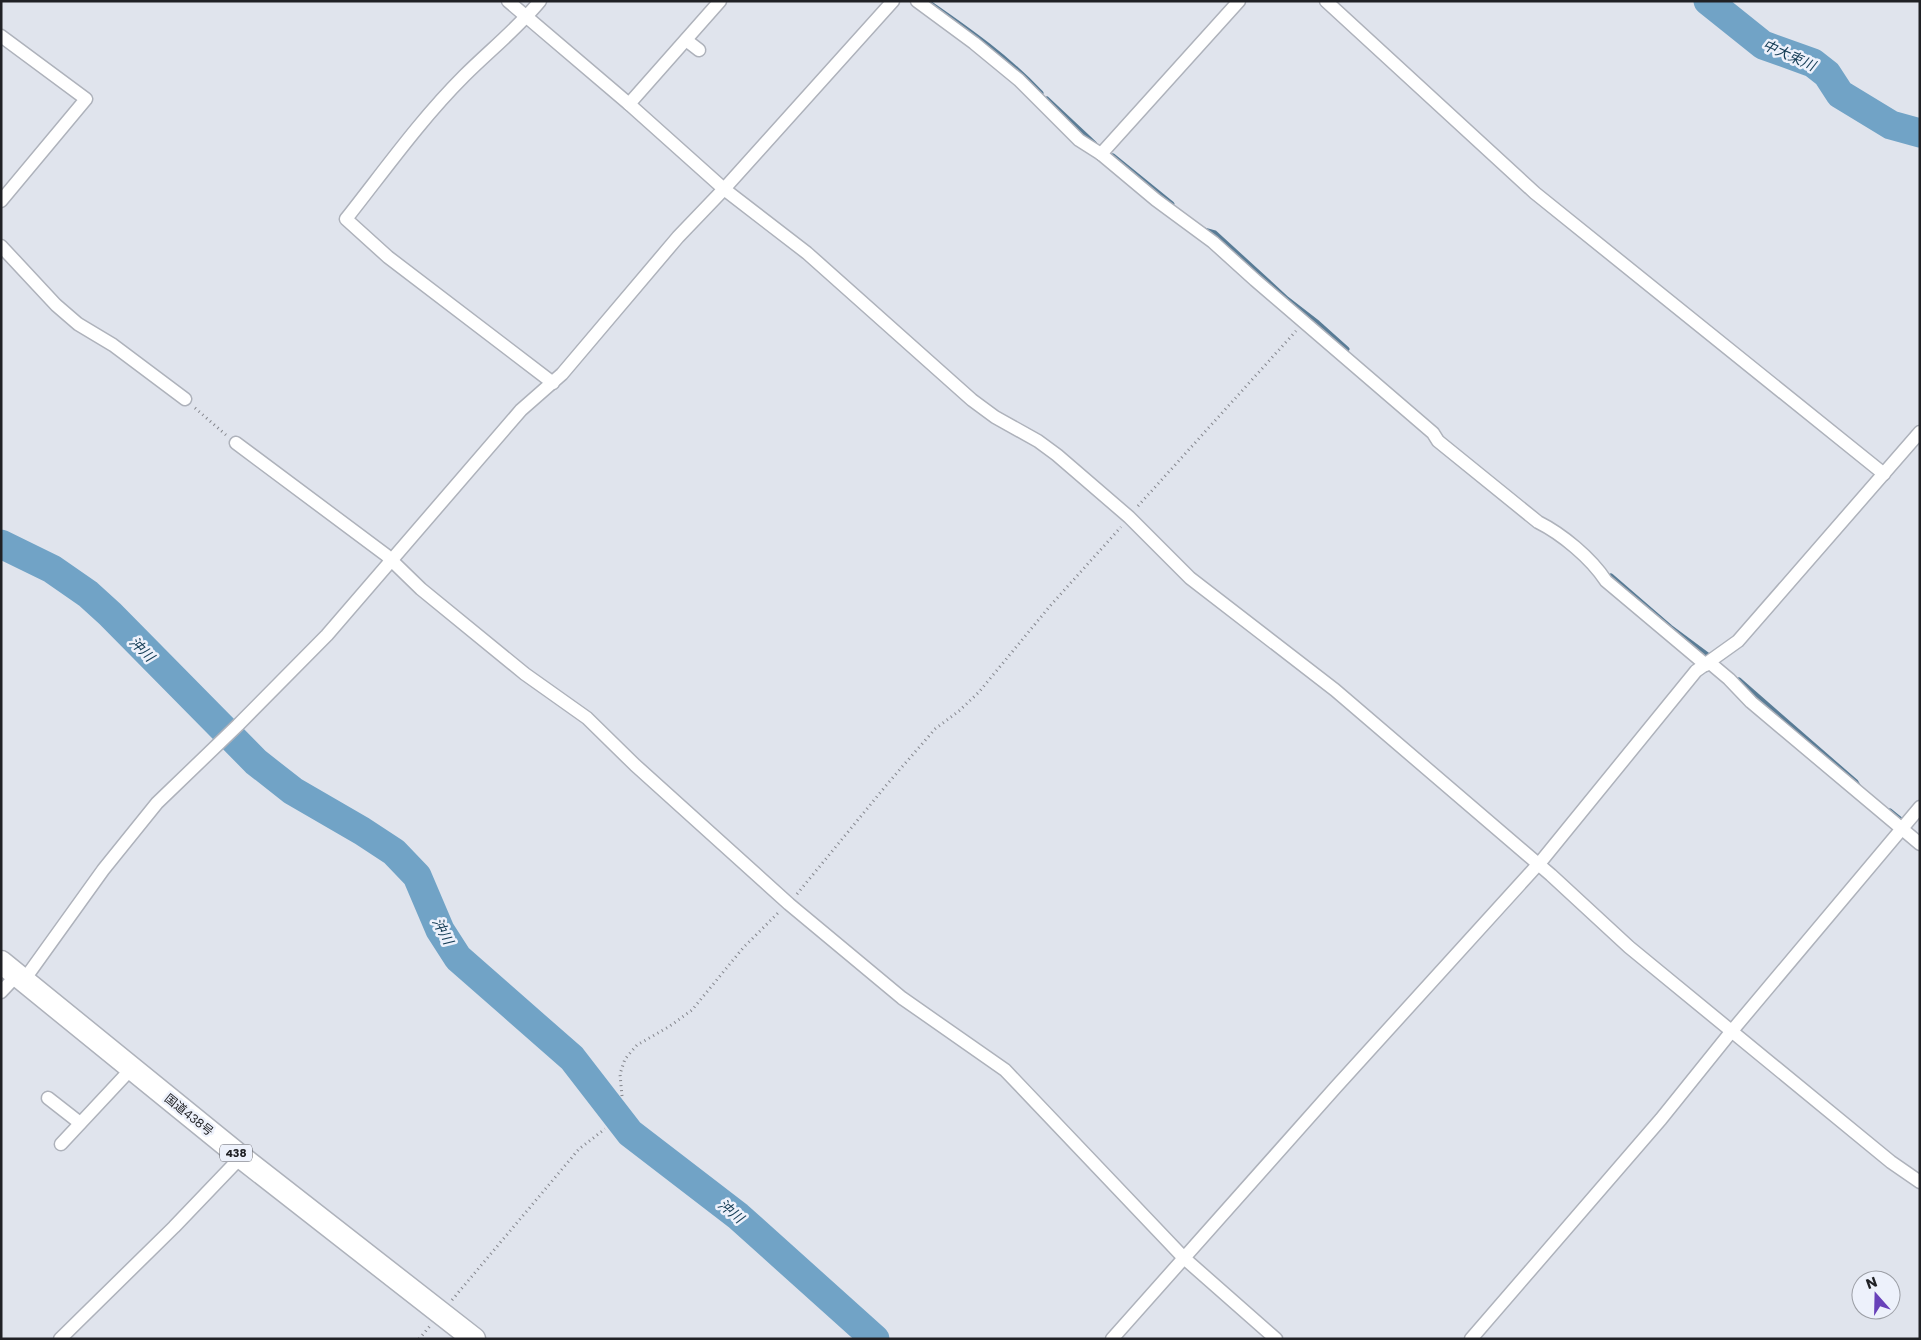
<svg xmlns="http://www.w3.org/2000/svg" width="1921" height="1340" font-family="Poppins,'Noto Sans JP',sans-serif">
	<rect width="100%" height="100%" fill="#e0e4ed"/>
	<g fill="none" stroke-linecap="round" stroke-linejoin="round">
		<g stroke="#597c96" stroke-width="5">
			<path d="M931,4C970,31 1008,58 1041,93"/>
			<path d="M1047,99L1095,144"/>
			<path d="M1113,156L1172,204"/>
			<path d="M1204,230L1215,233L1287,299L1318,323L1347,349"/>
			<path d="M1611,576L1670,627L1709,656"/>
			<path d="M1739,680L1856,782L1859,787"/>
			<path d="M1890,811L1906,824"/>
		</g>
		<g stroke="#71a3c6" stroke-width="29">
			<path d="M1708,1L1763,45L1813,63L1827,74L1840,94L1891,125L1920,133"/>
			<path d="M1,544L52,569L88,594L110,614L256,762L293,791L362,831L394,852L417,876L440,930L458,958L572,1058L630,1133L738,1216L875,1339"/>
		</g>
		<defs>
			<g id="street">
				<path d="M508,1L629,104L724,189L807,253L972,400L995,417L1038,441L1057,455L1129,517L1190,578L1335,690L1551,875L1629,947L1891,1162L1920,1182"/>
				<path d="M540,1C517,29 489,51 464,76C420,120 384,171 346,219L388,257L553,383"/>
				<path d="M917,1L974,43L1019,80L1079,140L1101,154L1156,200L1213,242L1255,280L1433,433L1438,441L1538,522C1562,534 1591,558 1606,581L1706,665"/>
				<path d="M1326,1L1535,193L1884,474"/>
				<path d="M1,36L86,99L1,201"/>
				<path d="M686,40L699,50"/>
				<path d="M629,104L720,1"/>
				<path d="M1101,154L1239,1"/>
				<path d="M1,246L56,305L78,324L113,345L185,399"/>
				<path d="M236,443L386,555L421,589L525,674L587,718L635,765L789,904L902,998L1005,1070L1184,1258L1276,1339"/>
				<path d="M1710,663L1729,679L1751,702L1920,844"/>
				<path d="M24,980L103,870L157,803L238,725L327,635L521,410L562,374L678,237L724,189L893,1"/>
				<path d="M1,992L17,975"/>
				<path d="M48,1098L80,1123"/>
				<path d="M61,1144L132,1068"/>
				<path d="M60,1339L174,1227L241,1157"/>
				<path d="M1112,1339L1335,1088L1543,859L1696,671L1738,641L1920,432"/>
				<path d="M1471,1339L1661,1119L1731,1032L1920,807"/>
			</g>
			<path id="highway" d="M1,962L241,1157L474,1339"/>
		</defs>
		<use href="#street" stroke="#aeb2bb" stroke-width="15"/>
		<use href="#highway" stroke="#aeb2bb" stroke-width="25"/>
		<g stroke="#84868d" stroke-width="3" stroke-dasharray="1 4" stroke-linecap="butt">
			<path d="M195,408L226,435"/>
			<path d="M1138,506L1296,331"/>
			<path d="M797,894L889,782L935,729L959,711L979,692L1050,606L1121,527"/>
			<path d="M622,1096L620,1074L625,1059L637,1045L670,1026L692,1010L743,948L778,913"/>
			<path d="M452,1300L579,1149L605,1129"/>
			<path d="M419,1339L430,1326"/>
		</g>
		<use href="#street" stroke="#fff" stroke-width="12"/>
		<use href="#highway" stroke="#fff" stroke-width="22"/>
	</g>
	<g text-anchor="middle" stroke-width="5" stroke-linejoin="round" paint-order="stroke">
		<rect fill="#edf1fb" stroke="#5e5f65" stroke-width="1" x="220" y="1144.5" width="32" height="17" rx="4"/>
		<g font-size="11" font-weight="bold" fill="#202125">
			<text x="236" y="1157">438</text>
		</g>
		<g font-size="12" fill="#202125" stroke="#edf1fb">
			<text transform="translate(189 1115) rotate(39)" y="4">国道438号</text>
		</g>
		<g font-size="14" font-style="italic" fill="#123b54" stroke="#edf1fb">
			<text transform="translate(1789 55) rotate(24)" y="5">中大束川</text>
			<text transform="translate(142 649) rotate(45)" y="5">沖川</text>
			<text transform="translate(443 931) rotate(62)" y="5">沖川</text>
			<text transform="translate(731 1211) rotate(39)" y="5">沖川</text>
		</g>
	</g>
	<rect width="1921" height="1340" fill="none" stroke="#202125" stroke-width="5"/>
	<g transform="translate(1876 1295) rotate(340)"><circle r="24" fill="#edf1fb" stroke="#9b9ea5"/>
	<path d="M0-4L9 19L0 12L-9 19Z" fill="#6841b9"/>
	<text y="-8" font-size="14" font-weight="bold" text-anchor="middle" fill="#202125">N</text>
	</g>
</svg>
